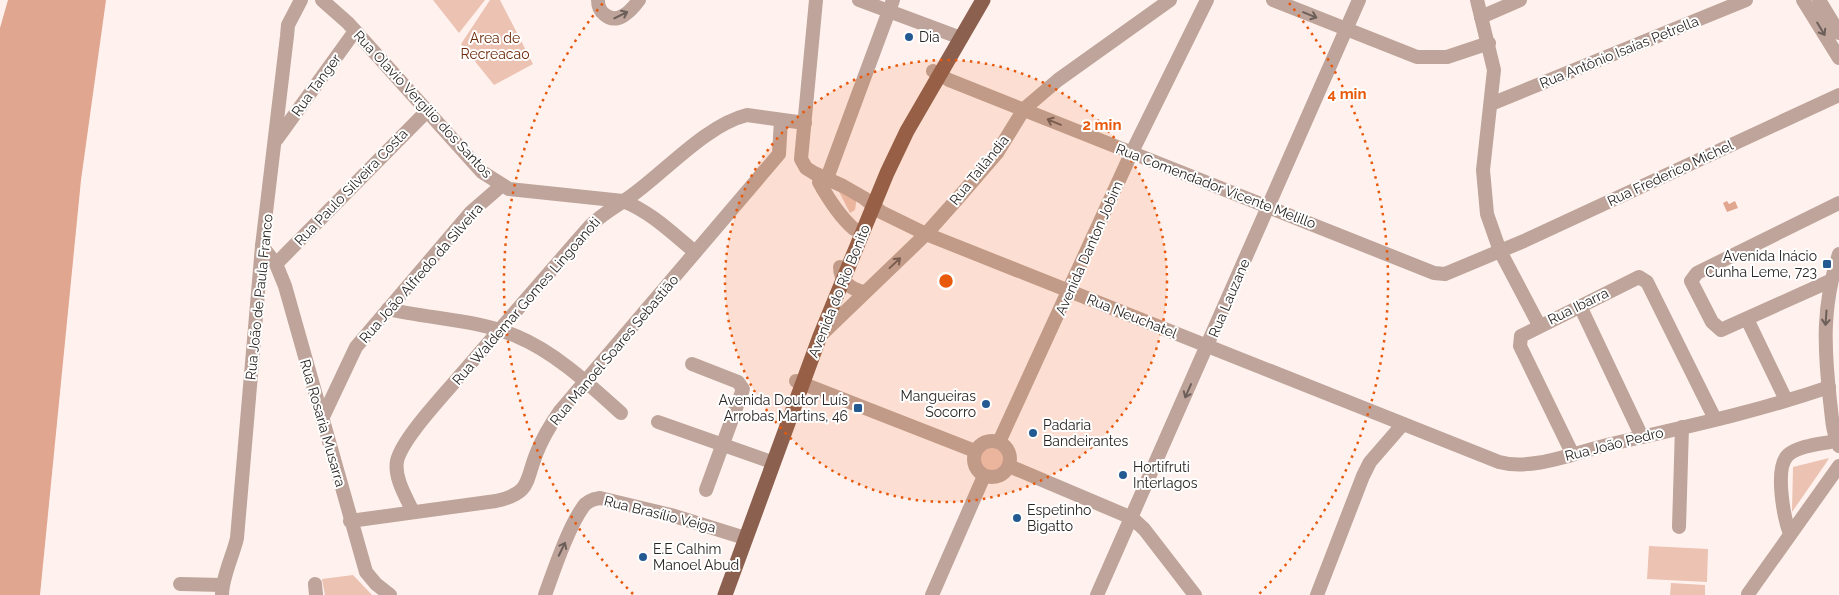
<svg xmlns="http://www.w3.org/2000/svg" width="1839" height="595" font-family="Raleway,sans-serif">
	<rect width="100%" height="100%" fill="#fff2ee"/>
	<g fill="#ecc2b2">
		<path d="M433,0H485L459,33Z"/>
		<path d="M490,0H500L533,64L494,85L461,44Z"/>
		<path d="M835,184L857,197L855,210L850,213Z"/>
		<circle cx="992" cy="459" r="13"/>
		<path d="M1829,458L1826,463L1792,512L1793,467Z"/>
		<path d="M1649,546L1708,549L1707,582L1647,579Z"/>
		<path d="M353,575L372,595H325L322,579Z"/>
		<path d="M1671,583L1705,585V595H1670Z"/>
	</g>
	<g fill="#e0a690">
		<path d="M8,0H106L81,180L40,595H0V28Z"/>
		<path d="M1727,201L1729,204L1735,201L1738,208L1727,212L1723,203Z"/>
	</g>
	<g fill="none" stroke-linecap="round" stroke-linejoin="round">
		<g stroke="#bea49a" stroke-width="14">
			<path d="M322,0L348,23L482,172L509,189L623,201C651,212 672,233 695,252"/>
			<path d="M598,0C598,6 599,10 604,14C617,26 631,11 639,0"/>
			<path d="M816,0L801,159L806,168L814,173L843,186L864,198L881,212L926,234L1499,462C1532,471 1574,453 1607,445C1681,428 1757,412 1829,387"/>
			<path d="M859,0L961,38"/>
			<path d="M1273,0L1417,57H1447L1489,43"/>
			<path d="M1477,0L1494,70L1483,170L1487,214L1500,251L1539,325"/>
			<path d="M1803,0L1839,58"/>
			<path d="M1819,0L1839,33"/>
			<path d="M1481,17L1520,0"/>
			<path d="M933,71L949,80L1434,273L1445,274L1524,241L1839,95"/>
			<path d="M1491,104L1746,0"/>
			<path d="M277,139L355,31"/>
			<path d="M819,182C829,200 839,216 854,229"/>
			<path d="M823,189L893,0"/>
			<path d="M262,246L276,264L285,286L366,572L376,584L390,595"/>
			<path d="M1839,254C1822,306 1824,347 1830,401C1832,416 1832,432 1839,446"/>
			<path d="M276,264L427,111"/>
			<path d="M840,267C840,282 851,289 864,292"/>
			<path d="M1830,281L1721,330L1712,322L1691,281L1697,273L1839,203"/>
			<path d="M1580,306L1642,437"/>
			<path d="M388,309C430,319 475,319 516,336C555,352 590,385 621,413"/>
			<path d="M1747,319L1786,400"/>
			<path d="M820,336L926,234L959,197L997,153L1024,109L1058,80L1170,0"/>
			<path d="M692,364L738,382L743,389L706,490"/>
			<path d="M796,381L975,451"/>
			<path d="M322,419L356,347L471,212L501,186"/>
			<path d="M658,422L766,460"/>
			<circle cx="992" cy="459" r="18"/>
			<path d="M999,442L1131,154L1207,0"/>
			<path d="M1572,453L1520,346L1521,336L1639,277L1647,282L1715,419"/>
			<path d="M1009,466L1132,518L1144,529L1195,595"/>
			<path d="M413,512C406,497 394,478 397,461C402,439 442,397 458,378C502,327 546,276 591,225C603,213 617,206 631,196C665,172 706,125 747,115L805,123"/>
			<path d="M350,521L496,501C532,493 525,481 537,452C543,437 551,424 560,411L779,154L781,120"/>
			<path d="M1679,527L1682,427"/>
			<path d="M1790,534C1784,518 1774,468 1788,455C1800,445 1822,444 1836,441"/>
			<path d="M180,584L222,585"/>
			<path d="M315,584L316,595"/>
			<path d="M1748,594L1839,466"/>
			<path d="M222,595C222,577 233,556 237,538L262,246L287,36L288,25L301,0"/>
			<path d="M545,595C554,570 568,528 583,507C587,501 593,499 600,498L671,515L745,538"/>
			<path d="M932,595L984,476"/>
			<path d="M1097,595L1359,0"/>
			<path d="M1317,595L1363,476L1370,462L1403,424"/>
		</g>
		<path stroke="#8c604f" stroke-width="15" d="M725,595L820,336L887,173L907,131L983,0"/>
	</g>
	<defs><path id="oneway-shaft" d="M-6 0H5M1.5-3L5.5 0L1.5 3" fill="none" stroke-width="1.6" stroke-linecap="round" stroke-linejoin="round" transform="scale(1.25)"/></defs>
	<g stroke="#6c5e59">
		<use href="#oneway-shaft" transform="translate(621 15) rotate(-26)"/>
		<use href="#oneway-shaft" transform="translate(1310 15) rotate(22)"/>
		<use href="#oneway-shaft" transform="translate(1821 29) rotate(59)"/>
		<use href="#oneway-shaft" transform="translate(1054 122) rotate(-157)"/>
		<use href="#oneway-shaft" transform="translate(895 263) rotate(-43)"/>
		<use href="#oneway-shaft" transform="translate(1826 318) rotate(94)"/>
		<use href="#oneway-shaft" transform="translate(1188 391) rotate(114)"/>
		<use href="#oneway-shaft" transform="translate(562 549) rotate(-64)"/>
	</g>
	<circle cx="946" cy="281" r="221" fill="#e8590c" fill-opacity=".12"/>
	<g fill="none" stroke="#e8590c" stroke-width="2.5" stroke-dasharray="2.5 5">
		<circle cx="946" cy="281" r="221"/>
		<path d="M633 594A442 442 0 0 1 603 3M1289 3A442 442 0 0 1 1259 594"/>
	</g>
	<g fill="#235a92" stroke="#fff" stroke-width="2">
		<circle cx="909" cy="37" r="5"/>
		<rect x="1822" y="259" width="10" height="10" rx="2.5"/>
		<circle cx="986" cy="404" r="5"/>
		<rect x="853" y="403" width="10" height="10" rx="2.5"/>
		<circle cx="1033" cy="433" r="5"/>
		<circle cx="1123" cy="475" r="5"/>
		<circle cx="1017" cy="518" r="5"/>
		<circle cx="643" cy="557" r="5"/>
	</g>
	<g text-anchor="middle" stroke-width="4" stroke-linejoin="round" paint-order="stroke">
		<g font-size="14" fill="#292523" stroke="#fff" text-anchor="start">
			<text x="919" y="42">Dia</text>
			<text x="1817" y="261" text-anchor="end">Avenida Inácio<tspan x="1817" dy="16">Cunha Leme, 723</tspan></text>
			<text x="976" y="401" text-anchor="end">Mangueiras<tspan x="976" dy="16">Socorro</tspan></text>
			<text x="848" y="405" text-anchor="end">Avenida Doutor Luís<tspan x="848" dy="16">Arrobas Martins, 46</tspan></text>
			<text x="1043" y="430">Padaria<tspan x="1043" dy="16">Bandeirantes</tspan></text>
			<text x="1133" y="472">Hortifruti<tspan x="1133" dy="16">Interlagos</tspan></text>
			<text x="1027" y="515">Espetinho<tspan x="1027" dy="16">Bigatto</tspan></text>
			<text x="653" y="554">E.E Calhim<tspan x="653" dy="16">Manoel Abud</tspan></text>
		</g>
		<g font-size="14" fill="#6c2809" stroke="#fff">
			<text x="495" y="43">Area de<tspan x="495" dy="16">Recreacao</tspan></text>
		</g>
		<g font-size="14" fill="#292523" stroke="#fff">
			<text transform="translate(1619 52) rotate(-22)" y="5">Rua Antônio Isaías Petrella</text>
			<text transform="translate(316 85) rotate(-54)" y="5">Rua Tanger</text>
			<text transform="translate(423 104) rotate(47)" y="5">Rua Olavio Vergílio dos Santos</text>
			<text transform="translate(979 170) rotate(-51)" y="5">Rua Tailândia</text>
			<text transform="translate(1670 173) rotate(-25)" y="5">Rua Frederico Michel</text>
			<text transform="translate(1216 186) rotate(21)" y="5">Rua Comendador Vicente Melillo</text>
			<text transform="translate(351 187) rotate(-46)" y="5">Rua Paulo Silveira Costa</text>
			<text transform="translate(1089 248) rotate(-66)" y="5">Avenida Danton Jobim</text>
			<text transform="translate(421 273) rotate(-49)" y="5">Rua João Alfredo da Silveira</text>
			<text transform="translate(839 291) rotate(-68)" y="5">Avenida do Rio Bonito</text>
			<text transform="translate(259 297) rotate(-84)" y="5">Rua João de Paula Franco</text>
			<text transform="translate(1229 298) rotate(-67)" y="5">Rua Lauzane</text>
			<text transform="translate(526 301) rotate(-49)" y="5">Rua Waldemar Gomes Lingoanoti</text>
			<text transform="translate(1578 306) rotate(-26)" y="5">Rua Ibarra</text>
			<text transform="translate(1132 316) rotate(22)" y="5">Rua Neuchatel</text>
			<text transform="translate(614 350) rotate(-50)" y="5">Rua Manoel Soares Sebastião</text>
			<text transform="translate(323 423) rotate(74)" y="5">Rua Rosaria Musarra</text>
			<text transform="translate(1614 444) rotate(-14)" y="5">Rua João Pedro</text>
			<text transform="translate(660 514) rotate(14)" y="5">Rua Brasílio Veiga</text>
		</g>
	</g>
	<circle cx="946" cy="281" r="8" fill="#e8590c" stroke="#fff" stroke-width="2.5"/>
	<g font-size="15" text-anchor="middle" font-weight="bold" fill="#e8590c" stroke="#fff" stroke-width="4" stroke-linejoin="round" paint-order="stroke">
		<text x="1347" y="99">4 min</text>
		<text x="1102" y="130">2 min</text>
	</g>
</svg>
